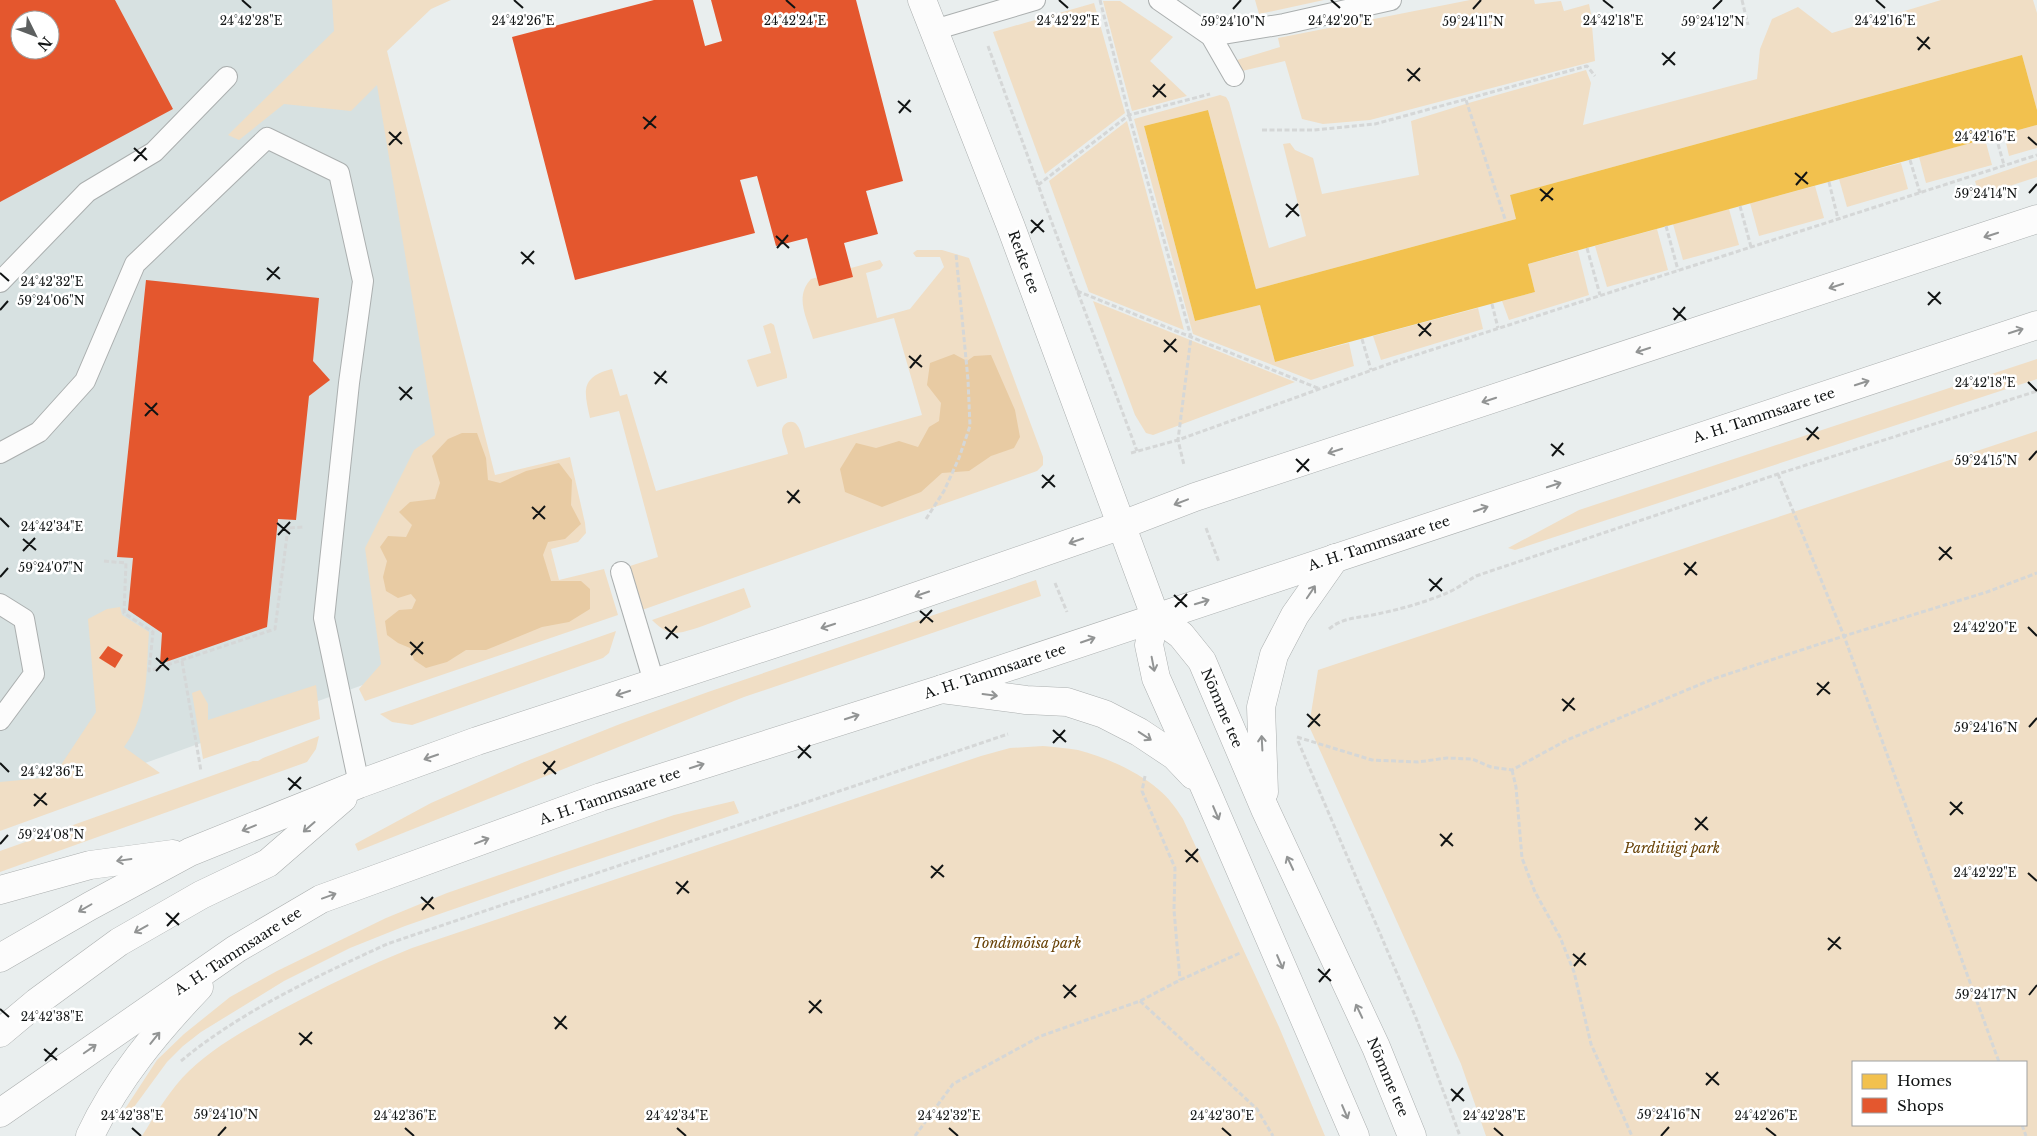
<svg xmlns="http://www.w3.org/2000/svg" width="2037" height="1136" font-family="'Libre Baskerville',serif">
	<rect width="100%" height="100%" fill="#e9eeee"/>
	<path fill="#d7e1e1" fill-rule="evenodd" d="M0,0H360L522,628L0,815ZM20,20H50V50H20Z"/>
	<g fill="#f0dec5" fill-rule="evenodd">
		<path d="M332,0H451L431,9L387,51L495,475L570,457L585,523L586,533L578,542L551,549L559,580L604,569L618,615L365,701L359,689L381,664L365,548L414,450L435,435L377,85L351,111L284,104L239,140L228,135L334,31Z"/>
		<path d="M1255,0H1324L1259,14Z"/>
		<path d="M1470,0H1534L1535,4L1561,1L1564,11L1589,4L1591,14L1595,61L1370,120L1323,124L1302,119L1285,61L1242,71L1237,60L1280,47L1278,38Z"/>
		<path d="M1941,0H2033L2037,13V110L2022,55L1510,195L1516,219L1256,289L1208,110L1144,126L1195,321L1260,305L1275,362L1349,343L1354,366L1311,380L1193,334L1134,119L1220,95L1226,97L1229,102L1269,248L1306,236L1283,144L1290,143L1295,150L1313,158L1322,194L1419,175L1411,121L1472,102L1586,70L1591,83L1583,125L1757,79L1760,49L1772,19L1798,7L1832,33Z"/>
		<path d="M1103,1H1120L1173,37L1150,61L1187,96L1132,111Z"/>
		<path d="M1094,3L1125,113L1045,174L993,32Z"/>
		<path d="M1127,121L1184,330L1089,292L1049,181Z"/>
		<path d="M2037,125V148L2009,156L2004,134Z"/>
		<path d="M1985,139L1992,165L1926,183L1919,157Z"/>
		<path d="M2037,160V177L1979,196L1975,181Z"/>
		<path d="M1901,163L1908,189L1847,207L1839,179Z"/>
		<path d="M1815,186L1824,218L1759,236L1750,203Z"/>
		<path d="M1729,209L1739,245L1683,260L1673,224Z"/>
		<path d="M1657,229L1668,270L1607,287L1595,246Z"/>
		<path d="M917,250H942L969,258L1043,457V465L1037,471L642,610L630,566L658,557L619,411L590,418C584,391 580,377 612,369L620,396L627,394L656,491L788,454C787,447 782,437 782,430C783,422 793,419 797,425C802,431 803,442 805,448L922,415L894,318L813,339C807,318 794,297 811,279L880,260L883,265L880,269L866,273L877,318L910,309L944,267L940,257H916L913,253Z"/>
		<path d="M1578,251L1589,295L1509,320L1502,301L1535,292L1528,264Z"/>
		<path d="M1093,301L1295,382L1153,435L1146,433L1135,415Z"/>
		<path d="M1478,308L1483,329L1381,360L1373,336Z"/>
		<path d="M771,323L774,325L787,375V378L757,387L747,360L771,353L763,326Z"/>
		<path d="M2037,359V379L1515,550L1508,548L1579,510Z"/>
		<path d="M2037,431V1136H1486L1461,1064L1309,726L1318,670ZM1853,1062H2026V1125H1853Z"/>
		<path d="M1036,580L1041,596L744,697L358,851L355,844L431,803L522,763L620,724L708,692Z"/>
		<path d="M744,588L751,607C733,614 692,632 676,633C666,633 658,626 652,620Z"/>
		<path d="M120,607L122,615L149,632C146,671 149,714 124,747L160,773L0,831V782L53,777L96,712L88,619L107,609Z"/>
		<path d="M616,631L609,653L603,658L412,725L392,722L380,714Z"/>
		<path d="M316,685L320,719L203,759L192,693L200,690L208,704V720Z"/>
		<path d="M319,736L316,749L307,762L0,872V851L253,761H258L263,758Z"/>
		<path d="M1043,746C1054,747 1067,748 1078,750C1105,757 1137,771 1158,789C1168,797 1176,808 1183,819L1279,1027L1325,1136H142C156,1114 170,1089 189,1071C216,1045 249,1028 281,1010C324,987 367,966 412,948L981,756L1010,748Z"/>
		<path d="M734,801L739,813L560,872L405,926L350,948L284,981L201,1032L183,1046L167,1062L126,1118L121,1115L157,1060L184,1034L230,997L277,971L386,918L447,893L674,815Z"/>
	</g>
	<g fill="#e8cba3">
		<path d="M954,354L967,361L974,356L991,355L1015,410L1020,437L1014,448L991,456L969,471L942,473L921,492L882,507L845,492L840,469L856,443L876,448L899,441L918,447L929,427L939,421L941,403L927,385L930,363Z"/>
		<path d="M462,433H477L486,458L488,480L500,483L526,471L559,463L572,480L571,505L581,524L565,539L548,542L543,555L551,581H581L590,589V609L569,622L542,627L486,650H466L447,662L426,668L414,660L410,648L398,643L387,635L385,621L399,610L412,609L416,600L411,594L398,598L386,591L383,577L387,561L380,547L388,536L406,537L412,525L399,512L410,502L435,499L440,483L432,456L448,439Z"/>
	</g>
	<path fill="#f2c14e" d="M2022,55L2037,110V125L1528,264L1535,292L1275,362L1260,305L1195,321L1144,126L1208,110L1256,289L1516,219L1510,195Z"/>
	<g fill="#e4572e" fill-rule="evenodd">
		<path d="M0,0H115L173,109L0,202ZM20,20H50V50H20Z"/>
		<path d="M654,0H693L705,46L722,41L711,0H856L903,181L866,191L878,234L844,243L853,277L819,286L807,238L776,246L757,176L740,180L755,233L575,280L512,37Z"/>
		<path d="M146,280L319,298L313,361L330,380L309,396L296,520L278,519L267,627L160,664L162,633L128,610L133,558L117,557Z"/>
		<path d="M108,646L123,655L115,668L99,658Z"/>
	</g>
	<g fill="none" stroke-linecap="round" stroke-linejoin="round">
		<defs>
			<g id="service">
				<path d="M1159,0L1211,36L1234,76"/>
				<path d="M934,30L1035,0"/>
				<path d="M1211,36L1284,24L1391,0"/>
				<path d="M0,282L87,192L154,152L227,77"/>
				<path d="M0,453L39,432L85,381L135,264L267,138L339,173L363,281L349,383L324,618L359,784"/>
				<path d="M621,572L654,682"/>
				<path d="M0,604L24,619L34,674L0,720"/>
			</g>
			<g id="tertiary">
				<path d="M922,0L1011,227L1155,616"/>
				<path d="M1155,616L1181,635L1202,661L1265,809L1376,1047L1412,1136"/>
				<path d="M1155,616L1149,645L1156,678L1205,788L1355,1136"/>
				<path d="M942,689L1026,700L1067,702L1104,714L1139,732L1175,756L1193,775"/>
				<path d="M1264,792L1261,707L1274,655L1295,615L1335,558"/>
			</g>
			<g id="primary">
				<path d="M0,890L90,865L173,854"/>
				<path d="M0,958L90,906L190,852L359,784L477,741L874,611L1122,525L1195,497L2037,219"/>
				<path d="M0,1033L37,1002L119,942L201,895L268,863L343,798"/>
				<path d="M0,1113L236,949L321,899L601,797L942,689L2037,325"/>
				<path d="M90,1136C116,1080 157,1031 199,987"/>
			</g>
		</defs>
		<use href="#service" stroke="#abafaf" stroke-width="22"/>
		<use href="#tertiary" stroke="#abafaf" stroke-width="29"/>
		<use href="#primary" stroke="#abafaf" stroke-width="29"/>
		<g stroke="#d5d7d7" stroke-width="3" stroke-dasharray="5 2.5" stroke-linecap="butt">
			<path d="M1100,0L1129,115L1191,337L1178,440L1184,465"/>
			<path d="M1742,0L1748,25"/>
			<path d="M988,46L1045,204L1137,451"/>
			<path d="M1466,100L1505,219"/>
			<path d="M1262,130H1314L1375,124L1587,66L1595,76"/>
			<path d="M1996,137L2004,165"/>
			<path d="M1910,160L1920,193"/>
			<path d="M1829,182L1838,219"/>
			<path d="M1038,185L1129,115L1210,94"/>
			<path d="M1740,206L1751,247"/>
			<path d="M1666,226L1678,270"/>
			<path d="M1587,248L1600,295"/>
			<path d="M1077,291L1320,389"/>
			<path d="M1492,304L1498,328"/>
			<path d="M1362,339L1371,370"/>
			<path d="M1131,453L1178,440L1397,361L2037,155"/>
			<path d="M1778,474L1844,636L1999,1062"/>
			<path d="M926,519L944,491L959,458L970,426L968,380L956,254"/>
			<path d="M1206,528L1219,562"/>
			<path d="M104,561L126,563L124,613L153,632L149,671L275,629L288,528L303,527"/>
			<path d="M1055,583L1067,612"/>
			<path d="M1329,629C1343,617 1360,618 1377,614C1401,609 1427,602 1449,592C1458,588 1467,581 1476,576L1778,474L2037,391"/>
			<path d="M182,661L201,771"/>
			<path d="M1297,737L1372,760L1418,762L1447,758L1472,759L1491,767L1512,770L1567,740L1713,679L1844,636L1987,592L2037,573"/>
			<path d="M1298,741L1416,1018L1460,1136"/>
			<path d="M1512,770L1516,787L1522,858L1535,892L1560,937L1574,972L1591,1044L1632,1136"/>
			<path d="M1145,776L1142,791L1175,868L1174,910L1180,980"/>
			<path d="M1140,1001L1257,1109L1273,1136"/>
			<path d="M181,1061C241,1011 316,977 387,944L1008,734"/>
			<path d="M2022,1125L2026,1136"/>
			<path d="M915,1136L953,1084L1041,1036L1140,1001L1180,980L1240,953"/>
		</g>
		<use href="#service" stroke="#fcfcfc" stroke-width="20"/>
		<use href="#tertiary" stroke="#fcfcfc" stroke-width="28"/>
		<use href="#primary" stroke="#fcfcfc" stroke-width="28"/>
	</g>
	<defs><path id="oneway-shaft" d="M-6 0H5M1.5-3L5.5 0L1.5 3" fill="none" stroke-width="1.6" stroke-linecap="round" stroke-linejoin="round" transform="scale(1.25)"/></defs>
	<g stroke="#929494">
		<use href="#oneway-shaft" transform="translate(1991 235) rotate(162)"/>
		<use href="#oneway-shaft" transform="translate(1836 286) rotate(162)"/>
		<use href="#oneway-shaft" transform="translate(2016 331) rotate(-18)"/>
		<use href="#oneway-shaft" transform="translate(1643 350) rotate(162)"/>
		<use href="#oneway-shaft" transform="translate(1862 383) rotate(-18)"/>
		<use href="#oneway-shaft" transform="translate(1489 400) rotate(162)"/>
		<use href="#oneway-shaft" transform="translate(1335 451) rotate(162)"/>
		<use href="#oneway-shaft" transform="translate(1554 485) rotate(-18)"/>
		<use href="#oneway-shaft" transform="translate(1181 502) rotate(159)"/>
		<use href="#oneway-shaft" transform="translate(1481 509) rotate(-19)"/>
		<use href="#oneway-shaft" transform="translate(1076 541) rotate(161)"/>
		<use href="#oneway-shaft" transform="translate(1311 592) rotate(-56)"/>
		<use href="#oneway-shaft" transform="translate(922 594) rotate(161)"/>
		<use href="#oneway-shaft" transform="translate(1202 602) rotate(-17)"/>
		<use href="#oneway-shaft" transform="translate(828 626) rotate(162)"/>
		<use href="#oneway-shaft" transform="translate(1088 640) rotate(-19)"/>
		<use href="#oneway-shaft" transform="translate(1153 664) rotate(79)"/>
		<use href="#oneway-shaft" transform="translate(623 693) rotate(162)"/>
		<use href="#oneway-shaft" transform="translate(990 695) rotate(7)"/>
		<use href="#oneway-shaft" transform="translate(852 717) rotate(-18)"/>
		<use href="#oneway-shaft" transform="translate(1145 736) rotate(33)"/>
		<use href="#oneway-shaft" transform="translate(1262 743) rotate(-93)"/>
		<use href="#oneway-shaft" transform="translate(431 757) rotate(161)"/>
		<use href="#oneway-shaft" transform="translate(697 766) rotate(-18)"/>
		<use href="#oneway-shaft" transform="translate(1216 813) rotate(67)"/>
		<use href="#oneway-shaft" transform="translate(309 827) rotate(139)"/>
		<use href="#oneway-shaft" transform="translate(249 828) rotate(158)"/>
		<use href="#oneway-shaft" transform="translate(482 841) rotate(-21)"/>
		<use href="#oneway-shaft" transform="translate(124 860) rotate(172)"/>
		<use href="#oneway-shaft" transform="translate(1290 863) rotate(-115)"/>
		<use href="#oneway-shaft" transform="translate(329 896) rotate(-20)"/>
		<use href="#oneway-shaft" transform="translate(85 908) rotate(150)"/>
		<use href="#oneway-shaft" transform="translate(141 929) rotate(151)"/>
		<use href="#oneway-shaft" transform="translate(1280 962) rotate(67)"/>
		<use href="#oneway-shaft" transform="translate(1359 1011) rotate(-115)"/>
		<use href="#oneway-shaft" transform="translate(155 1038) rotate(-51)"/>
		<use href="#oneway-shaft" transform="translate(90 1049) rotate(-35)"/>
		<use href="#oneway-shaft" transform="translate(1345 1112) rotate(67)"/>
	</g>
	<path fill="none" stroke="#111414" stroke-width="2" d="M242,0L251,8M514,0L523,8M786,0L795,8M1059,0L1068,8M1331,0L1340,8M1603,0L1613,8M1876,0L1885,8M1233,9L1241,0M1473,9L1481,0M1713,9L1722,0M1917,37L1930,49M1918,50L1929,37M1662,53L1675,65M1663,65L1675,52M1407,69L1420,81M1408,81L1420,68M1153,85L1166,97M1153,97L1165,84M898,101L911,112M899,113L910,100M643,117L656,128M644,129L656,116M389,132L402,144M2028,137L2037,145M389,145L401,132M134,148L147,160M134,161L146,148M1795,173L1808,184M1796,185L1807,172M1540,189L1553,200M2029,193L2037,184M1541,201L1553,188M1286,204L1299,216M1286,217L1298,204M1031,220L1044,232M1031,233L1043,220M776,236L789,248M777,248L788,235M521,252L534,264M522,264L534,251M267,268L280,279M0,273L9,281M267,280L279,267M1928,292L1941,304M1928,305L1940,292M1673,308L1686,320M0,310L8,301M1674,320L1685,307M1418,324L1431,336M1419,336L1431,323M1164,340L1177,352M1164,352L1176,339M909,356L922,367M910,368L921,355M654,372L667,383M2028,382L2037,391M655,384L666,371M399,387L412,399M400,400L412,387M145,403L158,415M145,416L157,403M1806,428L1819,439M1807,440L1818,427M1551,444L1564,455M1552,456L1563,443M1296,459L1309,471M2029,460L2037,451M1297,472L1309,459M1042,475L1055,487M1042,488L1054,475M787,491L800,503M788,503L799,490M532,507L545,519M0,518L9,527M533,519L545,506M277,523L290,534M278,535L290,522M23,539L36,550M1939,547L1952,559M23,551L35,538M1939,560L1951,547M1684,563L1697,575M1685,575L1696,562M0,577L8,568M1429,579L1442,591M1430,591L1442,578M1174,595L1187,607M1175,607L1187,594M920,611L933,622M920,623L932,610M665,627L678,638M2028,627L2037,636M666,639L677,626M410,642L423,654M411,655L423,642M156,658L169,670M156,671L168,658M1817,683L1830,694M1817,695L1829,682M1562,699L1575,710M1563,711L1574,698M1307,714L1320,726M1308,727L1320,714M2029,727L2037,718M1053,730L1066,742M1053,743L1065,730M798,746L811,758M798,758L810,745M543,762L556,774M0,763L9,772M544,774L555,761M288,778L301,789M289,790L301,777M34,794L47,805M1950,802L1963,814M34,806L46,793M1950,815L1962,802M1695,818L1708,830M1695,830L1707,817M1440,834L1453,846M0,844L8,835M1441,846L1452,833M1185,850L1198,862M1186,862L1198,849M931,866L944,877M2028,873L2037,881M931,878L943,865M676,882L689,893M677,894L688,881M421,897L434,909M422,910L433,897M166,913L179,925M167,926L179,913M1828,938L1841,949M1828,950L1840,937M1573,954L1586,965M1574,966L1585,953M1318,969L1331,981M1319,982L1330,969M1063,985L1076,997M2029,995L2037,985M1064,998L1076,985M809,1001L822,1013M0,1009L9,1017M809,1013L821,1000M554,1017L567,1029M555,1029L566,1016M299,1033L312,1044M300,1045L312,1032M44,1049L57,1060M45,1061L57,1048M1706,1073L1719,1085M1706,1085L1718,1072M1451,1089L1464,1101M1452,1101L1463,1088M132,1128L141,1136M405,1128L414,1136M677,1128L686,1136M949,1128L958,1136M1222,1128L1231,1136M1494,1128L1503,1136M1766,1128L1776,1136M218,1136L226,1127M1661,1136L1669,1127"/>
	<g text-anchor="middle" stroke-width="5" stroke-linejoin="round" paint-order="stroke">
		<g font-size="14" fill="#111414" stroke="#fff">
			<text transform="translate(1024 262) rotate(70)" y="5">Retke tee</text>
			<text transform="translate(1764 415) rotate(-18)" y="5">A. H. Tammsaare tee</text>
			<text transform="translate(1379 543) rotate(-18)" y="5">A. H. Tammsaare tee</text>
			<text transform="translate(995 671) rotate(-18)" y="5">A. H. Tammsaare tee</text>
			<text transform="translate(1222 708) rotate(67)" y="5">Nõmme tee</text>
			<text transform="translate(610 796) rotate(-19)" y="5">A. H. Tammsaare tee</text>
			<text transform="translate(238 951) rotate(-33)" y="5">A. H. Tammsaare tee</text>
			<text transform="translate(1388 1077) rotate(67)" y="5">Nõmme tee</text>
		</g>
		<g font-size="14" font-style="italic" fill="#684207" stroke="#fff">
			<text x="1672" y="853">Parditiigi park</text>
			<text x="1027" y="948">Tondimõisa park</text>
		</g>
	</g>
	<g font-size="12" text-anchor="middle" fill="#111414" stroke="#fff" stroke-width="5" stroke-linejoin="round" paint-order="stroke">
		<text x="523" y="25">24°42'26"E</text>
		<text x="1613" y="25">24°42'18"E</text>
		<text x="251" y="25">24°42'28"E</text>
		<text x="795" y="25">24°42'24"E</text>
		<text x="1068" y="25">24°42'22"E</text>
		<text x="1340" y="25">24°42'20"E</text>
		<text x="1885" y="25">24°42'16"E</text>
		<text x="1233" y="26">59°24'10"N</text>
		<text x="1473" y="26">59°24'11"N</text>
		<text x="1713" y="26">59°24'12"N</text>
		<text x="1985" y="141">24°42'16"E</text>
		<text x="1986" y="198">59°24'14"N</text>
		<text x="52" y="286">24°42'32"E</text>
		<text x="51" y="305">59°24'06"N</text>
		<text x="1985" y="387">24°42'18"E</text>
		<text x="1986" y="465">59°24'15"N</text>
		<text x="52" y="531">24°42'34"E</text>
		<text x="51" y="572">59°24'07"N</text>
		<text x="1985" y="632">24°42'20"E</text>
		<text x="1986" y="732">59°24'16"N</text>
		<text x="52" y="776">24°42'36"E</text>
		<text x="51" y="839">59°24'08"N</text>
		<text x="1985" y="877">24°42'22"E</text>
		<text x="1986" y="999">59°24'17"N</text>
		<text x="52" y="1021">24°42'38"E</text>
		<text x="226" y="1119">59°24'10"N</text>
		<text x="1669" y="1119">59°24'16"N</text>
		<text x="132" y="1120">24°42'38"E</text>
		<text x="405" y="1120">24°42'36"E</text>
		<text x="677" y="1120">24°42'34"E</text>
		<text x="949" y="1120">24°42'32"E</text>
		<text x="1222" y="1120">24°42'30"E</text>
		<text x="1494" y="1120">24°42'28"E</text>
		<text x="1766" y="1120">24°42'26"E</text>
	</g>
	<rect x="1852" y="1061" width="175" height="65" fill="#ffffff" stroke="#a0a1a1"/>
	<rect x="1862" y="1074" width="25" height="15" fill="#f2c14e" stroke="#a0a1a1"/>
	<text x="1897" y="1086" font-size="15" fill="#111414">Homes</text>
	<rect x="1862" y="1098" width="25" height="15" fill="#e4572e" stroke="#a0a1a1"/>
	<text x="1897" y="1111" font-size="15" fill="#111414">Shops</text>
	<g transform="translate(35 35) rotate(132)"><circle r="24" fill="#ffffff" stroke="#a0a1a1"/>
	<path d="M0-4L9 19L0 12L-9 19Z" fill="#5d6060"/>
	<text y="-8" font-size="14" font-weight="bold" text-anchor="middle" fill="#111414">N</text>
	</g>
</svg>
